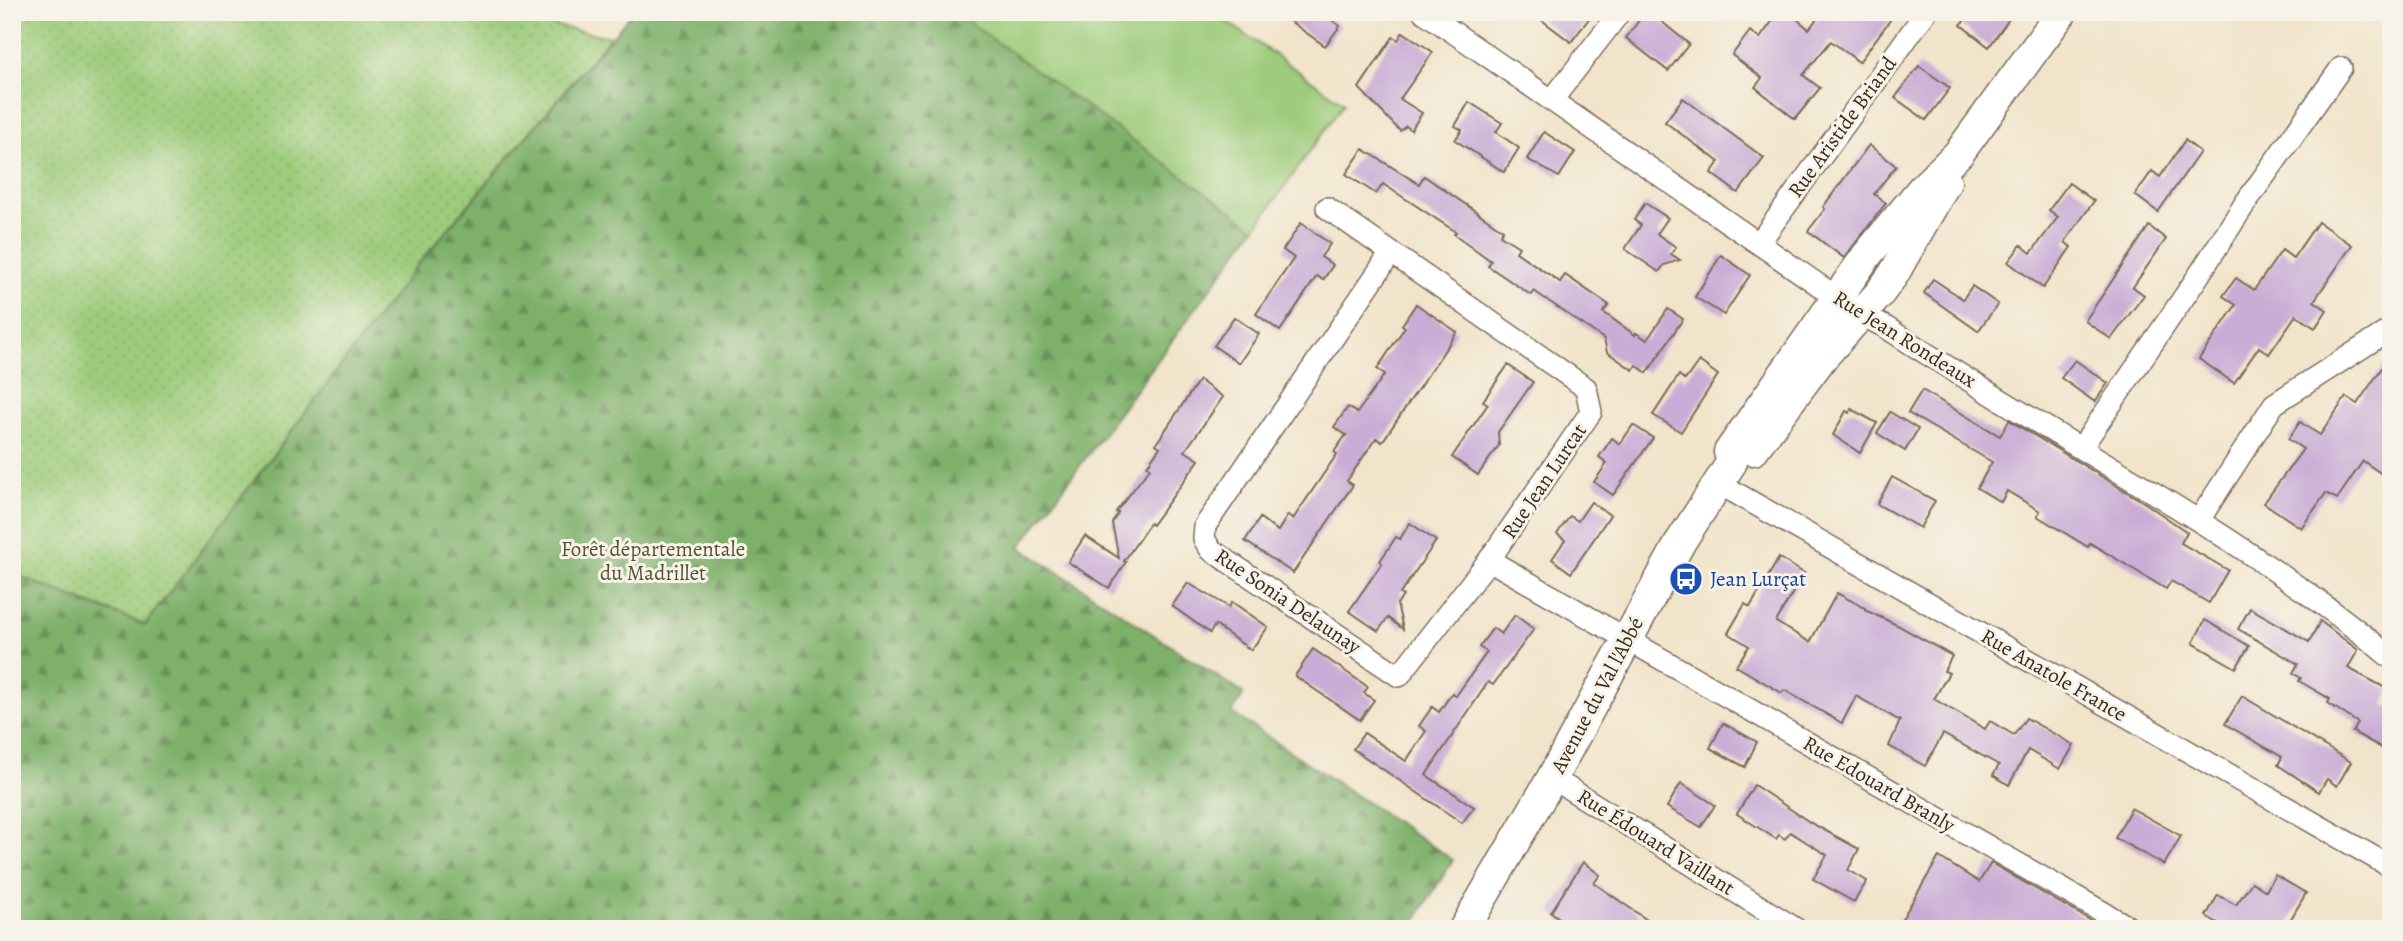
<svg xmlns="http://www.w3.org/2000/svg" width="2403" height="941" font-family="Alegreya,serif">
	<defs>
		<pattern id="grass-dots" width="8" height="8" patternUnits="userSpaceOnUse" patternTransform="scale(1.75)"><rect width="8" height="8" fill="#9dcc7b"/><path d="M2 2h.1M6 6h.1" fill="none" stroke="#88af6a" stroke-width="1.8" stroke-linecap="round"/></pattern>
		<pattern id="forest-firs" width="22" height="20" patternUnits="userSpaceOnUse" patternTransform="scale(1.75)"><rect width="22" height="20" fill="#7eb06b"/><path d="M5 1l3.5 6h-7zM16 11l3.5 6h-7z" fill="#688f57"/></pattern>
	</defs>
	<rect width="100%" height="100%" fill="#f7f3e8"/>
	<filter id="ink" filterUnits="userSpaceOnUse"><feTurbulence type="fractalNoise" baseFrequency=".0143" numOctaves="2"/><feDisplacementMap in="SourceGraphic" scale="14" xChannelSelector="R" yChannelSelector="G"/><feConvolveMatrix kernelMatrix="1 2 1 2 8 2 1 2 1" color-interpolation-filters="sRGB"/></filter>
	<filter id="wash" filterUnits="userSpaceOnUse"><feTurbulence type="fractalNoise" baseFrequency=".00686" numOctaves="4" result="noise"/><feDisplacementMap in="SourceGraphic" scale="28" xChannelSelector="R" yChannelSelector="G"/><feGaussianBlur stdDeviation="1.57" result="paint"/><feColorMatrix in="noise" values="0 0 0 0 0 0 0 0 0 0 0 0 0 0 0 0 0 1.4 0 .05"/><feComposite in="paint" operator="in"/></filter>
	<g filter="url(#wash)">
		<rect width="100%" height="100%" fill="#f1e4ca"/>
		<path fill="url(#grass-dots)" stroke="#6c7b4c" stroke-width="2" d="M12,12H485L610,37L415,268L145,625L12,574Z"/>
		<path fill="url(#forest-firs)" stroke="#5c6d44" stroke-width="2" d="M633,12H955L1255,228L1020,547L1244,694L1232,713L1453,860L1410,929H12V574L145,625L415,268Z"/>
		<path fill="#9dcc7b" stroke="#6c7b4c" stroke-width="2" d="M955,12H1213L1344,103L1255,228Z"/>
		<g id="blocks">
			<g fill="#caadd6">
				<path d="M1277,12H1321L1340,26L1325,46Z"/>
				<path d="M1531,12H1594L1571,42Z"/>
				<path d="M1779,12H1788L1809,29L1822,12H1896L1859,62L1831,41L1803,75L1820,88L1795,119L1755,87L1762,78L1732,55L1750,31L1760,38Z"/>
				<path d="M1970,12H2014L1989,47L1961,25Z"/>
				<path d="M1651,13L1689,44L1668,71L1626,38L1643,15L1647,19Z"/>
				<path d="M1403,32L1433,52L1400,99L1422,113L1411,130L1406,126L1400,131L1359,88L1393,37L1398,40Z"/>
				<path d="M1919,66L1950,88L1926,120L1895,98Z"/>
				<path d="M1683,98L1764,158L1738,193L1711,173L1719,162L1665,122Z"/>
				<path d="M1469,102L1502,123L1496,132L1519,148L1504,172L1455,140L1462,130L1455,126Z"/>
				<path d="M1544,132L1575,152L1559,177L1527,159Z"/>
				<path d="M2185,140L2200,152L2158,212L2135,195L2152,171L2160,177Z"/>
				<path d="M1869,145L1896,166L1874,194L1886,203L1844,258L1808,231L1825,209L1823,207Z"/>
				<path d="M1363,149L1419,184L1424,176L1503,230L1500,235L1519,247L1516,252L1560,282L1565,275L1609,305L1603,312L1635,335L1636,333L1647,340L1668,309L1683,319L1647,373L1636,365L1633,370L1607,352L1604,339L1534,291L1531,295L1488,266L1491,261L1454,234L1456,232L1383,184L1376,194L1346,174Z"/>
				<path d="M2069,183L2094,201L2065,242L2071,247L2043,288L2008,262L2021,245L2031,253L2058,217L2049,210Z"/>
				<path d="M1645,203L1668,218L1657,234L1676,247L1671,254L1680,260L1664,265L1659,272L1625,249L1641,225L1634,220Z"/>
				<path d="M2318,222L2352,245L2314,301L2327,310L2315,328L2296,315L2269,354L2259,347L2234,383L2199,359L2236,305L2223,296L2236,278L2254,290L2282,250L2293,258Z"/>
				<path d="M1301,223L1330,244L1321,257L1333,265L1323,280L1317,276L1280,331L1256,314L1294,258L1283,250Z"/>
				<path d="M2149,226L2166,239L2133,287L2144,295L2111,339L2085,321Z"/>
				<path d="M1721,255L1750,275L1724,315L1695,297Z"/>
				<path d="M1933,279L1963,299L1972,286L1998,304L1978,331L1924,293Z"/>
				<path d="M1416,304L1457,332L1382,442L1376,438L1347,481L1353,485L1293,573L1245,541L1260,518L1278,531L1288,515L1293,519L1337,454L1334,452L1346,435L1334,427L1348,407L1357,413L1385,374L1377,369L1405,327L1402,325Z"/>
				<path d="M1234,317L1259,334L1239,363L1214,346Z"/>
				<path d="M2391,355V461L2382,474L2363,461L2337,499L2326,493L2301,528L2264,503L2303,449L2288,439L2300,422L2320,435L2346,397L2357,404Z"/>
				<path d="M2075,360L2108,383L2095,402L2061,378Z"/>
				<path d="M1699,361L1718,375L1681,432L1653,415L1679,375L1685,380Z"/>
				<path d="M1508,365L1533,382L1498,432L1499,445L1478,475L1452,457L1488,404L1483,401Z"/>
				<path d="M1199,380L1223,397L1185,451L1199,460L1152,525L1150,523L1124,561L1126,562L1109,588L1068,562L1085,536L1119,558L1112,523L1118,513L1116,512L1150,468L1147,466L1160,447L1156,444Z"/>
				<path d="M1922,390L2000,436L2009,420L2145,503L2187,532L2181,543L2228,570L2209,603L2171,581L2166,589L2090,543L2088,547L2037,516L2040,511L2007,491L2001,502L1977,488L1992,462L1908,413Z"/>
				<path d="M1851,409L1877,423L1860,453L1833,435L1846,411L1850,413Z"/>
				<path d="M1890,412L1918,429L1905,451L1877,433Z"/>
				<path d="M1633,425L1653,438L1613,495L1594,482L1607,463L1599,457L1612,438L1620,444Z"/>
				<path d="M1892,477L1935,501L1920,528L1877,504Z"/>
				<path d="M1591,502L1610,515L1571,573L1552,559L1565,540L1557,534L1570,516L1578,521Z"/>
				<path d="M1410,523L1436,541L1400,594L1403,596L1397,604L1403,629L1388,618L1378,631L1349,611L1382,563L1380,561L1396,537L1400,539Z"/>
				<path d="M1779,558L1804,573L1776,622L1810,642L1837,593L1865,608V610L1899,626L1952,656L1944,671L1949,673L1934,699L1985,729L1990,721L2014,735L2026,718L2074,745L2060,769L2028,750L2009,785L1993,775L1999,765L1943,734L1925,766L1889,746L1900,721L1856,696L1842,723L1784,690L1782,693L1736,666L1749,646L1728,633L1745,604L1750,607Z"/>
				<path d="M1188,583L1229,607L1232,602L1268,627L1251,650L1215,625L1210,633L1172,606Z"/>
				<path d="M2250,608L2309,642L2320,621L2358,650L2348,668L2391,691L2384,704L2391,708V753L2353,732L2358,723L2328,703L2330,699L2299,681L2301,678L2293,673L2298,664L2238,629Z"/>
				<path d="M1515,615L1534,629L1493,685L1488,682L1426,775L1474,807L1462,823L1353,749L1364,733L1406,761L1426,731L1419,726L1432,707L1439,712L1452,693L1456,696L1487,652L1479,647L1493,628L1501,634Z"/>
				<path d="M2205,620L2249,646L2236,668L2193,643Z"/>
				<path d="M1313,649L1368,687L1364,693L1374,700L1360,720L1295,676Z"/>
				<path d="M2242,696L2351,762L2337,786L2327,779L2319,792L2278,765L2282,757L2225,724Z"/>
				<path d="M1723,723L1757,742L1745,767L1710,748Z"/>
				<path d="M1681,783L1715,805L1701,827L1667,807Z"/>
				<path d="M1754,785L1811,823L1859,849L1848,870L1867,881L1854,902L1813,879L1827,855L1790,832L1785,839L1779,835L1776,839L1737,814Z"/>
				<path d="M2131,808L2181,836L2164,865L2115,838Z"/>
				<path d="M1939,857L1979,882L1991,863L2105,929H1896Z"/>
				<path d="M1583,862L1600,875L1594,883L1660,929H1574L1551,912Z"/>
				<path d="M2275,875L2306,893L2285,929H2228L2206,916L2218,895L2236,905L2252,882L2266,891Z"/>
			</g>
		</g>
	</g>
	<g filter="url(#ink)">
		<use href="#blocks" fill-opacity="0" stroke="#7b6b5a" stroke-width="2"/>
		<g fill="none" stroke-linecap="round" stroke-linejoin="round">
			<defs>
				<g id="minor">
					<path d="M1424,12L1862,315L1887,328C2000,403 2118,468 2232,542C2286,578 2341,615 2391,658"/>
					<path d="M1552,100L1620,12"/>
					<path d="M1327,208L1586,388L1591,412L1489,560L2132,929"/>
					<path d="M1759,243L1926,12"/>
					<path d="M1391,253L1205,526L1204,539L1211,550L1399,676L1489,560"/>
					<path d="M2081,448L2197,278L2246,202L2341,68"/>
					<path d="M1718,483L2391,867"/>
					<path d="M2199,520L2274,404L2391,329"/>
					<path d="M1552,778L1796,929"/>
				</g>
				<g id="secondary">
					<path d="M1753,450L1821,359L1879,294L1893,275L1946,182"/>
					<path d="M1464,929L1552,778L1681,541L1732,462L1729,452L1867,255L1922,189L1959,153L2062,12"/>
				</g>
			</defs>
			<use href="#minor" stroke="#7b6b5a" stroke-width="24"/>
			<use href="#secondary" stroke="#7b6b5a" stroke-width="33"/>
			<use href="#minor" stroke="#fff" stroke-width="21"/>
			<use href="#secondary" stroke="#fff" stroke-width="30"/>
		</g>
	</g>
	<defs>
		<symbol id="bus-disc" viewBox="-11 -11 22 22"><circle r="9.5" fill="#1a4fb4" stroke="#f7f3e8"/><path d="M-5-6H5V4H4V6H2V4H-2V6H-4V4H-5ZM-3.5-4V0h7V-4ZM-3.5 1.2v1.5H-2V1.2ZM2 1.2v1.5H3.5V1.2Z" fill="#fff"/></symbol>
	</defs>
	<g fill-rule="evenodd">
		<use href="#bus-disc" x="1667" y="560" width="38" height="38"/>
	</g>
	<g text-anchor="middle" stroke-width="6" stroke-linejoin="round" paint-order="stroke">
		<g font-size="21" fill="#3b2a1e" stroke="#f7f3e8">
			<text transform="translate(1842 127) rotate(-54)" y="7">Rue Aristide Briand</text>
			<text transform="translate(1905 339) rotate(32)" y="7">Rue Jean Rondeaux</text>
			<text transform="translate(1544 481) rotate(-56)" y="7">Rue Jean Lurcat</text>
			<text transform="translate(1288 601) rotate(34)" y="7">Rue Sonia Delaunay</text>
			<text transform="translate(2054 675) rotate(30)" y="7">Rue Anatole France</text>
			<text transform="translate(1597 695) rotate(-62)" y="7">Avenue du Val l'Abbé</text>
			<text transform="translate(1879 784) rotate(30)" y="7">Rue Edouard Branly</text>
			<text transform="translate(1656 842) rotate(32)" y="7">Rue Édouard Vaillant</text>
		</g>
		<g font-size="21" fill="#545235" stroke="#f7f3e8">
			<text x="653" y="556">Forêt départementale<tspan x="653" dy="24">du Madrillet</tspan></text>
		</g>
		<g font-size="21" fill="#164399" stroke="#f7f3e8" text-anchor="start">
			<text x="1710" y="586">Jean Lurçat</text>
		</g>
	</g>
	<rect width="2403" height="941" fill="none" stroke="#f7f3e8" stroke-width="42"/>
</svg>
